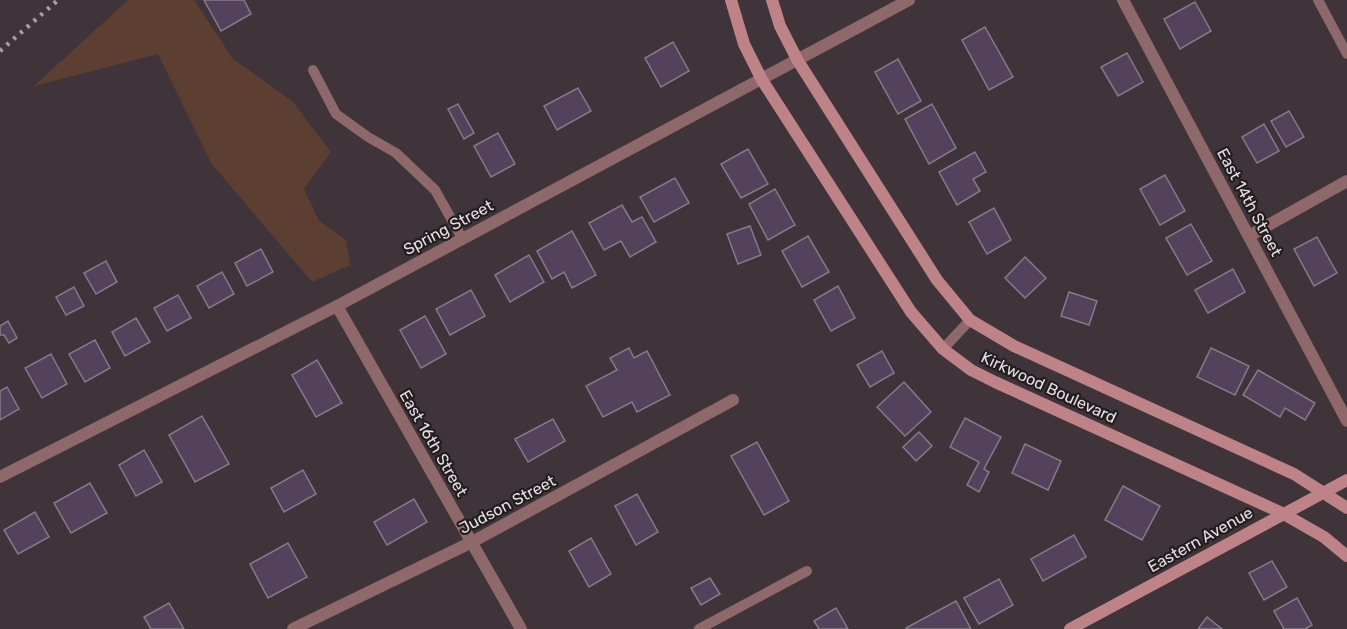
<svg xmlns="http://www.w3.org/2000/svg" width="1347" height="629" font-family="Rubik,sans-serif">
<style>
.green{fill:#5d3f31}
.building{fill:#54425c;stroke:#837c86;stroke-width:1.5}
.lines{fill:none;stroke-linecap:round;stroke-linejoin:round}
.lane{stroke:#8f686a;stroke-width:10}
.street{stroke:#8f686a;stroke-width:12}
.secondary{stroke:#be8386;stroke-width:12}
.rail{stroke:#a89fa3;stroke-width:4.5;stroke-dasharray:3 6;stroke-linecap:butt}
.labels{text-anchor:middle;stroke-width:4.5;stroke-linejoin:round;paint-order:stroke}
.street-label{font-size:16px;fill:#e6dfe2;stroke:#221e20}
</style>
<rect width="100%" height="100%" fill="#3f343a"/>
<!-- green -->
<path class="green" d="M 128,0 L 194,0 L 233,59 L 292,101 L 331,152 L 304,189 L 319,221 L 346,240 L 350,265 L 312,282 L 211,163 L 158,54 L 34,86 Z"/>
<!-- building -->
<g class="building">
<path d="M 204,0 L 244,0 L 251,14 L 221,31 Z"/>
<path d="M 1195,2 L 1211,31 L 1180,49 L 1164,19 Z"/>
<path d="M 985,27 L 1013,77 L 989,90 L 962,40 Z"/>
<path d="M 673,42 L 689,71 L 661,87 L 645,58 Z"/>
<path d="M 1127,53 L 1143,82 L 1118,96 L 1101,67 Z"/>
<path d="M 898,59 L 921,101 L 898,114 L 875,72 Z"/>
<path d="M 578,88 L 591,111 L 557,130 L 544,106 Z"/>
<path d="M 458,104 L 474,133 L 464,139 L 448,109 Z"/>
<path d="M 932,104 L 956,148 L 929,164 L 905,119 Z"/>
<path d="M 1289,111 L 1304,137 L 1286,147 L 1271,121 Z"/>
<path d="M 1264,124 L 1279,151 L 1257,163 L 1242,137 Z"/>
<path d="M 498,133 L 515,164 L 491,177 L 474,146 Z"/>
<path d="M 748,149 L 768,184 L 741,198 L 721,164 Z"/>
<path d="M 975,152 L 986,172 L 973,179 L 980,191 L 957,205 L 939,172 Z"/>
<path d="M 1165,175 L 1185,211 L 1160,225 L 1140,189 Z"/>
<path d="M 675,178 L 689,203 L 654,222 L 640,197 Z"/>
<path d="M 775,189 L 795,225 L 768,240 L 749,204 Z"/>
<path d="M 622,205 L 632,222 L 642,217 L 656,242 L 630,257 L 621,241 L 604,250 L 589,223 Z"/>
<path d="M 994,208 L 1011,240 L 987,254 L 969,222 Z"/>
<path d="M 1191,224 L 1212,261 L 1187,275 L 1166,238 Z"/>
<path d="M 750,226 L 761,255 L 738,264 L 727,234 Z"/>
<path d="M 572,231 L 596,275 L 572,288 L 564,272 L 552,279 L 537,251 Z"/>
<path d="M 808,236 L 829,272 L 802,287 L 782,251 Z"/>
<path d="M 1317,237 L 1337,273 L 1314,286 L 1294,249 Z"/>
<path d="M 261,249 L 273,272 L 247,286 L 235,263 Z"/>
<path d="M 529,255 L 544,282 L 510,302 L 495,275 Z"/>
<path d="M 1025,257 L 1046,278 L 1025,298 L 1005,278 Z"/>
<path d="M 106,261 L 117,282 L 96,294 L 84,273 Z"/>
<path d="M 1233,269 L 1245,292 L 1208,313 L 1195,290 Z"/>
<path d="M 222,272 L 234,294 L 209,308 L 197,286 Z"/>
<path d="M 838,286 L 855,318 L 831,331 L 814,300 Z"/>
<path d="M 74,287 L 84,306 L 66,315 L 56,297 Z"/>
<path d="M 471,290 L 485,316 L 450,335 L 436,309 Z"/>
<path d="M 1069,292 L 1097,301 L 1089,325 L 1061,316 Z"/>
<path d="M 178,295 L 191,318 L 167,331 L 154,308 Z"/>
<path d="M 425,316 L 446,354 L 421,368 L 400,330 Z"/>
<path d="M 136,318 L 150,342 L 125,356 L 112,332 Z"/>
<path d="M 8,321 L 17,338 L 9,343 L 4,335 L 0,335 L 0,326 Z"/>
<path d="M 95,340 L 110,368 L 85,382 L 69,354 Z"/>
<path d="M 629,348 L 634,358 L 647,351 L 670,395 L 637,412 L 632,402 L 603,417 L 586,386 L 617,370 L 610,358 Z"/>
<path d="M 1211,348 L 1249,366 L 1235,395 L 1197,377 Z"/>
<path d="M 882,351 L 894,373 L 870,387 L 857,365 Z"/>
<path d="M 51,354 L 67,384 L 42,398 L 25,368 Z"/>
<path d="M 317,360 L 342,403 L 316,417 L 292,375 Z"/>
<path d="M 1258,370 L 1315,403 L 1305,420 L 1285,408 L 1280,417 L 1243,395 Z"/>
<path d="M 904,382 L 931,412 L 905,436 L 877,407 Z"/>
<path d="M 7,387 L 19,409 L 0,420 L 0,391 Z"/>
<path d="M 202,416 L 229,464 L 195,482 L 169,435 Z"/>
<path d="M 965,418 L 1001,437 L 984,469 L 989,472 L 979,492 L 967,485 L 979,462 L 950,447 Z"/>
<path d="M 553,419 L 565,441 L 528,462 L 515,439 Z"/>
<path d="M 919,432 L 932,446 L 916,461 L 903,447 Z"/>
<path d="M 757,442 L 789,501 L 764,515 L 731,456 Z"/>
<path d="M 1025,444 L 1061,461 L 1048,490 L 1012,473 Z"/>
<path d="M 144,450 L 162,482 L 136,496 L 119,465 Z"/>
<path d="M 303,470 L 316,494 L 284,512 L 271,488 Z"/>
<path d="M 90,483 L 107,513 L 71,533 L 54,503 Z"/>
<path d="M 1123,486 L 1160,506 L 1142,540 L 1105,520 Z"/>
<path d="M 637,494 L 658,532 L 636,545 L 615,506 Z"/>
<path d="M 414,499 L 427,522 L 387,545 L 374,522 Z"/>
<path d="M 35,512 L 49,537 L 18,554 L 4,530 Z"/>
<path d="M 1074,535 L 1086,557 L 1043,581 L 1031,559 Z"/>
<path d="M 591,538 L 611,574 L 589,587 L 569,551 Z"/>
<path d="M 288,543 L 307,577 L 268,598 L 250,564 Z"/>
<path d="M 1272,561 L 1287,587 L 1264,600 L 1249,573 Z"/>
<path d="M 710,578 L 720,594 L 701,605 L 691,588 Z"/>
<path d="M 999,579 L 1013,605 L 979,624 L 964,598 Z"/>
<path d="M 1297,598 L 1312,625 L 1305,629 L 1284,629 L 1274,611 Z"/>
<path d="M 956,601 L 971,629 L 906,629 L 906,628 Z"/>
<path d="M 169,603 L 184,629 L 151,629 L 144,617 Z"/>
<path d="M 836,608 L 848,629 L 819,629 L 814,621 Z"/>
<path d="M 1207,617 L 1222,629 L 1198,629 Z"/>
</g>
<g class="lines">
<!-- lane -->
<g class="lane">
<path d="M 1318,0 L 1347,54"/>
<path d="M 313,70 L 336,114 L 368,137 L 396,153 L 435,190 L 462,238"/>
<path d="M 943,349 L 970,320"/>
<path d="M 699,629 L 807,571"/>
</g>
<!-- street -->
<g class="street">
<path d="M 1123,0 L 1347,421"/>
<path d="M 1249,236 L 1347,181"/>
<path d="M 337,306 L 521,629"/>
<path d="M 0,477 L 337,306 L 909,0"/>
<path d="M 293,629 L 472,542 L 733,400"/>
</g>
<!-- secondary -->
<g class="secondary">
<path d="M 731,0 L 744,44 L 762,80 L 911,312 L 943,349 L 971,370 L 995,382 L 1282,513 L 1324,537 L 1347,556"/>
<path d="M 772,0 L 780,26 L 798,61 L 937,280 L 970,320 L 1014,346 L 1294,474 L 1347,508"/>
<path d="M 1070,629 L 1347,480"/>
</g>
<!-- rail -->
<path class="rail" d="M 0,51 L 58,0"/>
</g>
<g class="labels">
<!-- street labels -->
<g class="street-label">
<text transform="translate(1250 202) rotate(62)" y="6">East 14th Street</text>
<text transform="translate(448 227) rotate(-28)" y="6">Spring Street</text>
<text transform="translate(1049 387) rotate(25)" y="6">Kirkwood Boulevard</text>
<text transform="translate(434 443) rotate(60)" y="6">East 16th Street</text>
<text transform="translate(507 504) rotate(-28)" y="6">Judson Street</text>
<text transform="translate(1200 539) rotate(-29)" y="6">Eastern Avenue</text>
</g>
</g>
</svg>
